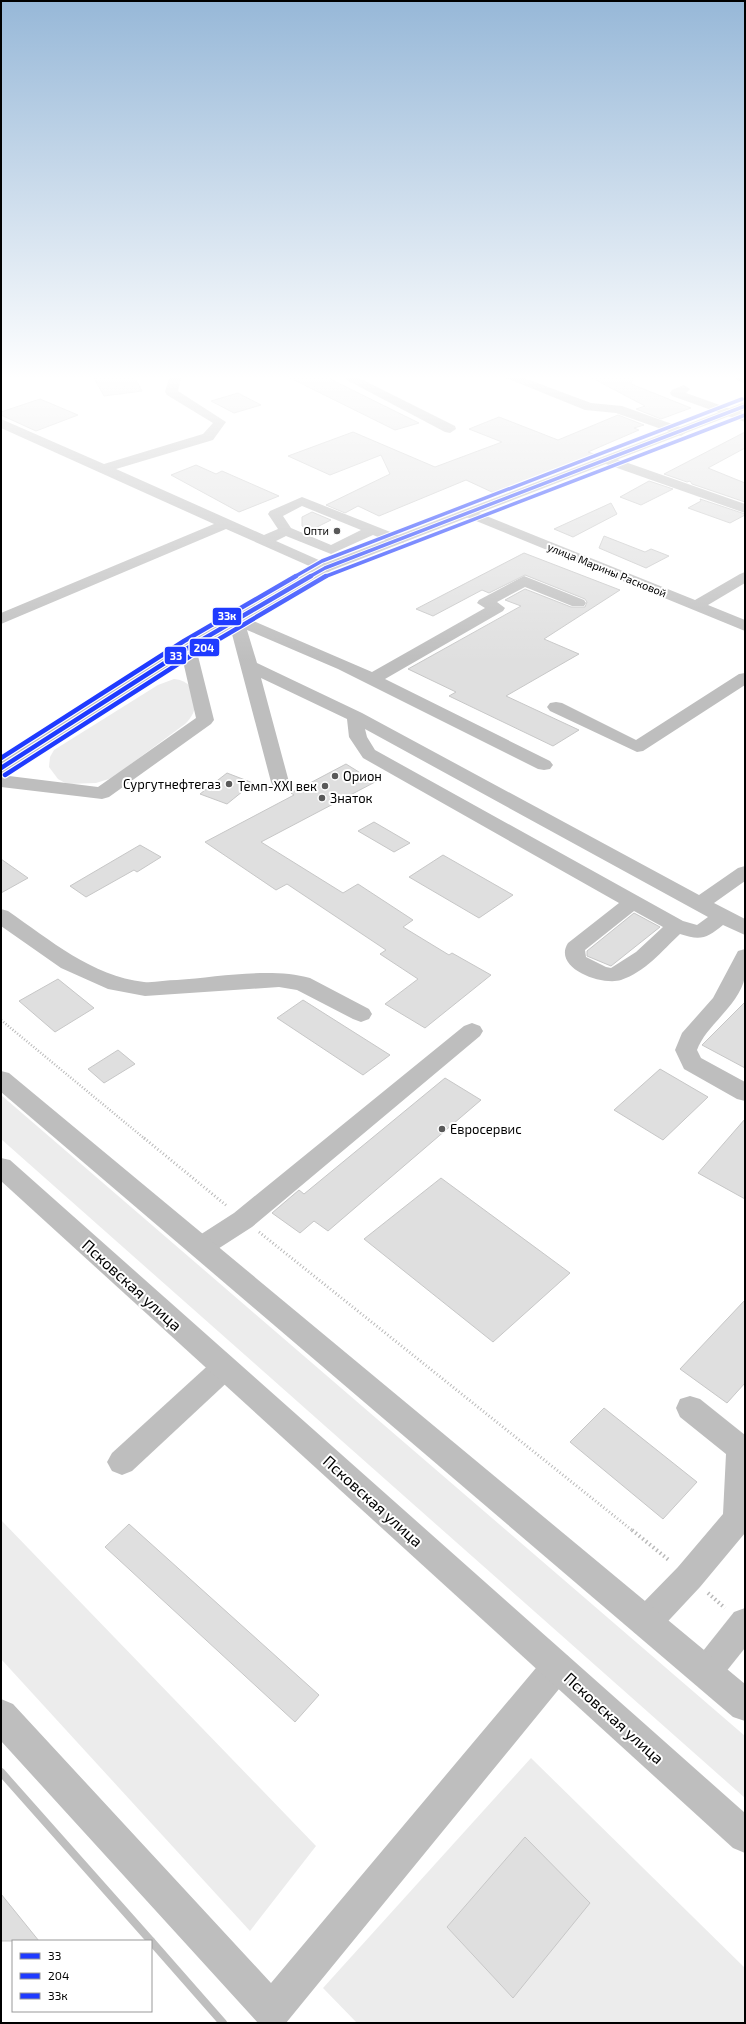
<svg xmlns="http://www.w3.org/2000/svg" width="746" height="2024" font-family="'Exo 2',sans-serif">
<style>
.green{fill:#ececec}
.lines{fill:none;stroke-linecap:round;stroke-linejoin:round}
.stream{stroke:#bfbfbf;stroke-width:8}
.building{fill:#dfdfdf;stroke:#c7c7c7}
.path-far2{stroke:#b9b9b9;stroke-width:2.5;stroke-dasharray:1 2;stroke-linecap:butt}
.path-far1{stroke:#b9b9b9;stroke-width:3;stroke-dasharray:1 2.5;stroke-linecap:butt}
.path{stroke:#b9b9b9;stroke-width:4;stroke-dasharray:1.5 3;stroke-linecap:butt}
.minor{fill:#bebebe;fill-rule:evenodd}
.major{fill:#bebebe;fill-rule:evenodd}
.bus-1-far1-casing{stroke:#fff;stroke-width:5.5}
.bus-1-casing{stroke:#fff;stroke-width:7}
.bus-2-far1-casing{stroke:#fff;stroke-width:5.5}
.bus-2-casing{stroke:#fff;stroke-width:7}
.bus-3-far1-casing{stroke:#fff;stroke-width:5.5}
.bus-3-casing{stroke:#fff;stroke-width:7}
.bus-1-far1{stroke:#1f3bff;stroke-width:3.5}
.bus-1{stroke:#1f3bff;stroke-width:4.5}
.bus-2-far1{stroke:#1f3bff;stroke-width:3.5}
.bus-2{stroke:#1f3bff;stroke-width:4.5}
.bus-3-far1{stroke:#1f3bff;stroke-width:3.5}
.bus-3{stroke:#1f3bff;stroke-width:4.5}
.poi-dot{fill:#595959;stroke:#fff;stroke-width:1.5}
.labels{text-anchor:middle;stroke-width:4;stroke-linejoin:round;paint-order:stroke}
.far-poi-label{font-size:11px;fill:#000;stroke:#fff;text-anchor:end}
.far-street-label{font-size:11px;fill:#000;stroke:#fff}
.poi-label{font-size:13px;fill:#000;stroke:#fff;text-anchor:start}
.near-street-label{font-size:16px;fill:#000;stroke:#fff}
.line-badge{stroke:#fff;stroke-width:1.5}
.badge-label{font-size:11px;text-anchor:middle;font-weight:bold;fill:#fff}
</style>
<rect width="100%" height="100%" fill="#fff"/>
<!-- green -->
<g class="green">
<path d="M 174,679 C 199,681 202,709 185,724 L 112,778 L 96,783 L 67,784 L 58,779 L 49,767 L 50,757 L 54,750 L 158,685 Z"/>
<path d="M 1,1095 L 745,1736 L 745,1798 L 1,1139 Z"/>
<path d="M 1,1520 L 316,1846 L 250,1931 L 1,1659 Z"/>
<path d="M 531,1758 L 745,1968 L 745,2023 L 357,2023 L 323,1988 Z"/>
</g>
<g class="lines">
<!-- stream -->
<g class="stream">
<path d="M 1,1772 L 151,1941"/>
<path d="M 151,1941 L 223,2023"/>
</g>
</g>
<!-- building -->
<g class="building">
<path d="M 94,378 L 135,378 L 142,391 L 104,396 Z"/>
<path d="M 290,378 L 328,378 L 419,423 L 395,430 Z"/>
<path d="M 592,378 L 633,378 L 631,384 L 691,408 L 661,419 L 636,409 L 645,406 Z"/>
<path d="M 238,393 L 261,405 L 234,413 L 211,401 Z"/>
<path d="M 40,399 L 78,415 L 36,431 L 1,415 L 1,412 Z"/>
<path d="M 618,415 L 644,425 L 634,428 L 639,430 L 588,452 L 599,456 L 512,489 L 509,487 L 494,493 L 466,480 L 379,516 L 358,506 L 345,513 L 326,505 L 390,474 L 381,455 L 330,475 L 288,456 L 353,432 L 435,467 L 502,442 L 469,429 L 499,417 L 558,440 Z"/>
<path d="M 745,432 L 745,448 L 708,468 L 745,483 L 745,502 L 692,484 L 690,481 L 687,482 L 664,474 Z"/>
<path d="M 196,465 L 216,474 L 222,471 L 279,496 L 239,512 L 171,475 Z"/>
<path d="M 649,481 L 673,489 L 641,505 L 620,497 Z"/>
<path d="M 700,499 L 745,514 L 745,515 L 730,523 L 688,508 L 701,501 Z"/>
<path d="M 611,503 L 617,514 L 573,537 L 554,529 Z"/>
<path d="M 312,512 L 331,520 L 311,530 L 302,526 L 302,517 Z"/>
<path d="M 604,536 L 645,552 L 651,549 L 669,556 L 646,568 L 599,548 Z"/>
<path d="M 524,553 L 620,590 L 544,639 L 579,654 L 506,696 L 579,730 L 553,746 L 449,696 L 456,692 L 408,669 L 521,606 L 505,600 L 525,589 L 571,607 L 585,607 L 587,602 L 585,599 L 525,575 L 489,593 L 482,590 L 433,616 L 416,609 Z"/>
<path d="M 346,764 L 375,782 L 261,842 L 343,893 L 358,884 L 413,920 L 403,927 L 449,955 L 452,953 L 491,975 L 425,1028 L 385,1004 L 418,979 L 380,954 L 386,950 L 287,884 L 276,890 L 205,842 L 294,795 L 291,793 Z"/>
<path d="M 227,773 L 253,783 L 227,804 L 200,794 Z"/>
<path d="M 374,822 L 410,843 L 394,852 L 358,831 Z"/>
<path d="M 140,845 L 161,857 L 137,872 L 134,870 L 86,897 L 70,886 Z"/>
<path d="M 443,855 L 513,895 L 479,918 L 409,877 Z"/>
<path d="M 1,859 L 28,878 L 1,893 Z"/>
<path d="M 634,913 L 660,927 L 611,966 L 587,956 L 587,951 Z"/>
<path d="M 58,979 L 94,1008 L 55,1032 L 19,1001 Z"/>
<path d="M 303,1000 L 390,1055 L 363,1075 L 277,1018 Z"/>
<path d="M 745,1002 L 745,1068 L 702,1045 Z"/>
<path d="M 118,1050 L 135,1064 L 104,1083 L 88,1069 Z"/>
<path d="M 660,1069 L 708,1097 L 663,1140 L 614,1110 Z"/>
<path d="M 445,1078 L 481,1100 L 328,1231 L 314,1221 L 300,1233 L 272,1213 L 299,1190 L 304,1194 Z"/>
<path d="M 745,1119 L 745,1199 L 698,1173 Z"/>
<path d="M 441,1178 L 570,1273 L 493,1342 L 364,1239 Z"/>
<path d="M 745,1300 L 745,1383 L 727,1403 L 680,1369 Z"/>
<path d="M 604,1408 L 697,1482 L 663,1519 L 570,1442 Z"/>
<path d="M 129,1524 L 319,1695 L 295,1722 L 105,1547 Z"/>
<path d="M 525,1837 L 590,1903 L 513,1998 L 447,1927 Z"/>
<path d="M 1,1894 L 39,1941 L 1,1941 Z"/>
</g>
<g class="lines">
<!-- path-far2 -->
<path class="path-far2" d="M 1,1020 L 145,1139"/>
<!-- path-far1 -->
<g class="path-far1">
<path d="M 144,1138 L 227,1206"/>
<path d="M 259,1232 L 633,1531"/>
</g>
<!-- path -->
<g class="path">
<path d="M 632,1530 L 670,1561"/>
<path d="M 708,1593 L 725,1608"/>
</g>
<!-- minor -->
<g class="minor">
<path d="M 169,378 L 181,378 L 178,391 L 226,422 L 213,440 L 116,469 L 264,535 L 278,529 L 268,514 L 270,511 L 302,497 L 403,537 L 405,540 L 403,543 L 393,543 L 373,535 L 331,554 L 286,536 L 276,541 L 330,565 L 333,568 L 330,571 L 325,573 L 226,529 L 1,624 L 1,613 L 214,524 L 1,428 L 1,419 L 104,464 L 203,434 L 213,423 L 167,395 L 165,392 ZM 302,506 L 361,530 L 331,545 L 291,528 L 283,516 Z"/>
<path d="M 343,378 L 359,378 L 455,426 L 456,429 L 450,433 L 445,432 Z"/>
<path d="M 506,378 L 524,378 L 591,403 L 622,406 L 686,429 L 687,432 L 681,436 L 616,413 L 585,410 Z"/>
<path d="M 733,378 L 745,378 L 745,384 Z"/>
<path d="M 684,385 L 690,389 L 686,393 L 745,414 L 745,422 L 672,396 L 670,393 L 672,390 Z"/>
<path d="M 608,456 L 745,504 L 745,513 L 603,463 L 601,460 L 603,457 Z"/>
<path d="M 469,509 L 695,600 L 740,574 L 745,572 L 745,583 L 708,605 L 745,620 L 745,631 L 464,516 L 462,513 L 464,510 Z"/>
<path d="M 524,576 L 584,600 L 586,603 L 584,606 L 572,606 L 525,587 L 497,602 L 505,608 L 503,611 L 385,679 L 550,761 L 553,765 L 550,769 L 544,770 L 538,769 L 338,669 L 247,630 L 257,663 L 362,713 L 699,895 L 738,868 L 745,866 L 745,881 L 714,903 L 745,919 L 745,935 L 723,925 C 707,938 701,941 680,934 C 662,951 645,972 621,980 C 602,986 552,968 568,943 L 619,903 L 363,758 L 349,737 L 347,719 L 261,678 L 289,782 L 287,786 L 280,788 L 273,786 L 271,782 L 228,619 L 230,616 L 242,616 L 372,672 L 485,608 L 477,603 L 479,600 ZM 365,729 L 708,917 L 697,925 L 683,921 L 375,750 L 367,737 ZM 634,911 L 663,927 L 636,952 L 611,968 L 606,967 L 586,957 L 585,950 Z"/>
<path d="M 188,643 L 194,645 L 196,648 L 214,720 L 211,724 L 109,797 L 102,799 L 1,787 L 1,775 L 98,787 L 196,718 L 180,648 L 182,645 Z"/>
<path d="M 745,673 L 745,685 L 643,751 L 637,752 L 550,711 L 547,707 L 550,703 L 556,702 L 562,703 L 636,740 L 739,674 Z"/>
<path d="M 1,909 L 8,911 C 50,940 92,976 144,982 C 154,983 166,980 177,980 C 217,977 271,967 310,978 L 369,1009 L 372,1014 L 369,1019 L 361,1022 L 353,1019 L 297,990 L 279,987 L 145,996 L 108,989 L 61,968 L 1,926 Z"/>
<path d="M 745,949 C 745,958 746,969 745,977 C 739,1006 706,1025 697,1050 L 701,1058 L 745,1082 L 745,1101 L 737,1099 L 684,1069 L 675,1050 L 682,1033 L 713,998 L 738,951 Z"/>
<path d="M 472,1023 L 480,1026 L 483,1031 L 480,1036 L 252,1227 L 210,1254 L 201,1257 L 192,1254 L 188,1247 L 192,1240 L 234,1213 L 464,1026 Z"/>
<path d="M 224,1356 L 234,1360 L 238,1368 L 234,1376 L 132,1471 L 122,1475 L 112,1471 L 107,1462 L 112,1453 L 214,1360 Z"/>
<path d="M 690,1396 L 700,1399 L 745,1435 L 745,1533 L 700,1587 L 657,1633 L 646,1637 L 635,1633 L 630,1622 L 635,1611 L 678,1567 L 723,1514 L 726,1454 L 680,1417 L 676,1408 L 680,1399 Z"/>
<path d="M 745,1608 L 745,1648 L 717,1683 L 706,1688 L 695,1683 L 690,1672 L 695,1661 L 734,1612 Z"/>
<path d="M 557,1651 L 568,1656 L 573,1667 L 568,1678 L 286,2023 L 258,2023 L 1,1741 L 1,1699 L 13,1704 L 271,1983 L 546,1656 Z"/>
</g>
<!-- major -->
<g class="major">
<path d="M 745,402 L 745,410 L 330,571 L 194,651 L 7,772 L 1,773 L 1,760 L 182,645 L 320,565 Z"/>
<path d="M 1,1071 L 9,1073 L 745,1684 L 745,1721 L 733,1717 L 1,1092 Z"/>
<path d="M 1,1158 L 10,1160 L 745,1813 L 745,1853 L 733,1848 L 1,1181 Z"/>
</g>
<defs>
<path id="bus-1-far1" d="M 309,577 L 325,568 L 745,406"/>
<path id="bus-1" d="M 1,768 L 188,648 L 311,576"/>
<path id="bus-2-far1" d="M 324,577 L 745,415"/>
<path id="bus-2" d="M 5,775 L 192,655 L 326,576"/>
<path id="bus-3-far1" d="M 294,577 L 322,561 L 742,399"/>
<path id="bus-3" d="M 1,758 L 184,641 L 296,576"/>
</defs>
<!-- bus-1-far1 casing -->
<use href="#bus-1-far1" class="bus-1-far1-casing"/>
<!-- bus-1 casing -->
<use href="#bus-1" class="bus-1-casing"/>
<!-- bus-2-far1 casing -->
<use href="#bus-2-far1" class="bus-2-far1-casing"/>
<!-- bus-2 casing -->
<use href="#bus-2" class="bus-2-casing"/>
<!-- bus-3-far1 casing -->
<use href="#bus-3-far1" class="bus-3-far1-casing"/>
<!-- bus-3 casing -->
<use href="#bus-3" class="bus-3-casing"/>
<!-- bus-1-far1 -->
<use href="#bus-1-far1" class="bus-1-far1"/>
<!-- bus-1 -->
<use href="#bus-1" class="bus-1"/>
<!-- bus-2-far1 -->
<use href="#bus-2-far1" class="bus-2-far1"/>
<!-- bus-2 -->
<use href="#bus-2" class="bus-2"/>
<!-- bus-3-far1 -->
<use href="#bus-3-far1" class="bus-3-far1"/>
<!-- bus-3 -->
<use href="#bus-3" class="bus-3"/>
</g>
<!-- sky -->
<linearGradient id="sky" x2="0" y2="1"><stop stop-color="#97b8d8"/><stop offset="0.57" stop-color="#fff"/><stop offset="1" stop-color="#fff" stop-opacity="0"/></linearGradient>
<rect width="746" height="662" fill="url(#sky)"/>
<!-- markers -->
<g class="poi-dot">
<circle cx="337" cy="531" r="4"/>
<circle cx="335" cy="776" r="4"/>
<circle cx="229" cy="784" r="4"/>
<circle cx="325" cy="786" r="4"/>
<circle cx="322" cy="798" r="4"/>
<circle cx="442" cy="1129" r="4"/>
</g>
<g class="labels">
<!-- far-poi labels -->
<g class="far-poi-label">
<text x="329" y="535">Опти</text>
</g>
<!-- far-street labels -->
<g class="far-street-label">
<text transform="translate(607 570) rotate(22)" y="4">улица Марины Расковой</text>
</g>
<!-- poi labels -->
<g class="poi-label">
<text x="343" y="781">Орион</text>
<text x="221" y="789" text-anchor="end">Сургутнефтегаз</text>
<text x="317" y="791" text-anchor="end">Темп-XXI век</text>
<text x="330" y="803">Знаток</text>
<text x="450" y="1134">Евросервис</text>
</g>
<!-- near-street labels -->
<g class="near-street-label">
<text transform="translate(132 1285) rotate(42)" y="6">Псковская улица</text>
<text transform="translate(373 1501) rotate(42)" y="6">Псковская улица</text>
<text transform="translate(614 1718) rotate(42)" y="6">Псковская улица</text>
</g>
</g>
<g class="line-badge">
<rect x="212" y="607" width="30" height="19" rx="4" fill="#1f3bff"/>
<rect x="189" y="638" width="31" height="19" rx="4" fill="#1f3bff"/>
<rect x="164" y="646" width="23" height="19" rx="4" fill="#1f3bff"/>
</g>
<g class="badge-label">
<text x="227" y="620">33к</text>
<text x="204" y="652">204</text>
<text x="176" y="660">33</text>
</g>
<!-- border -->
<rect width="746" height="2024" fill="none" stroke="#000000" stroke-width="4"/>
<!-- legend -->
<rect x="12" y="1940" width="140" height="72" fill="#ffffff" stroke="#999999"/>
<rect x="20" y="1953" width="20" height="6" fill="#1f3bff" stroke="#999999"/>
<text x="48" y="1960" font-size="12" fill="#000000">33</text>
<rect x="20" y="1973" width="20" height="6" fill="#1f3bff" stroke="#999999"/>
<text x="48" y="1980" font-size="12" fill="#000000">204</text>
<rect x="20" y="1993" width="20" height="6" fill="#1f3bff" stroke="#999999"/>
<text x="48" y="2000" font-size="12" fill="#000000">33к</text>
</svg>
